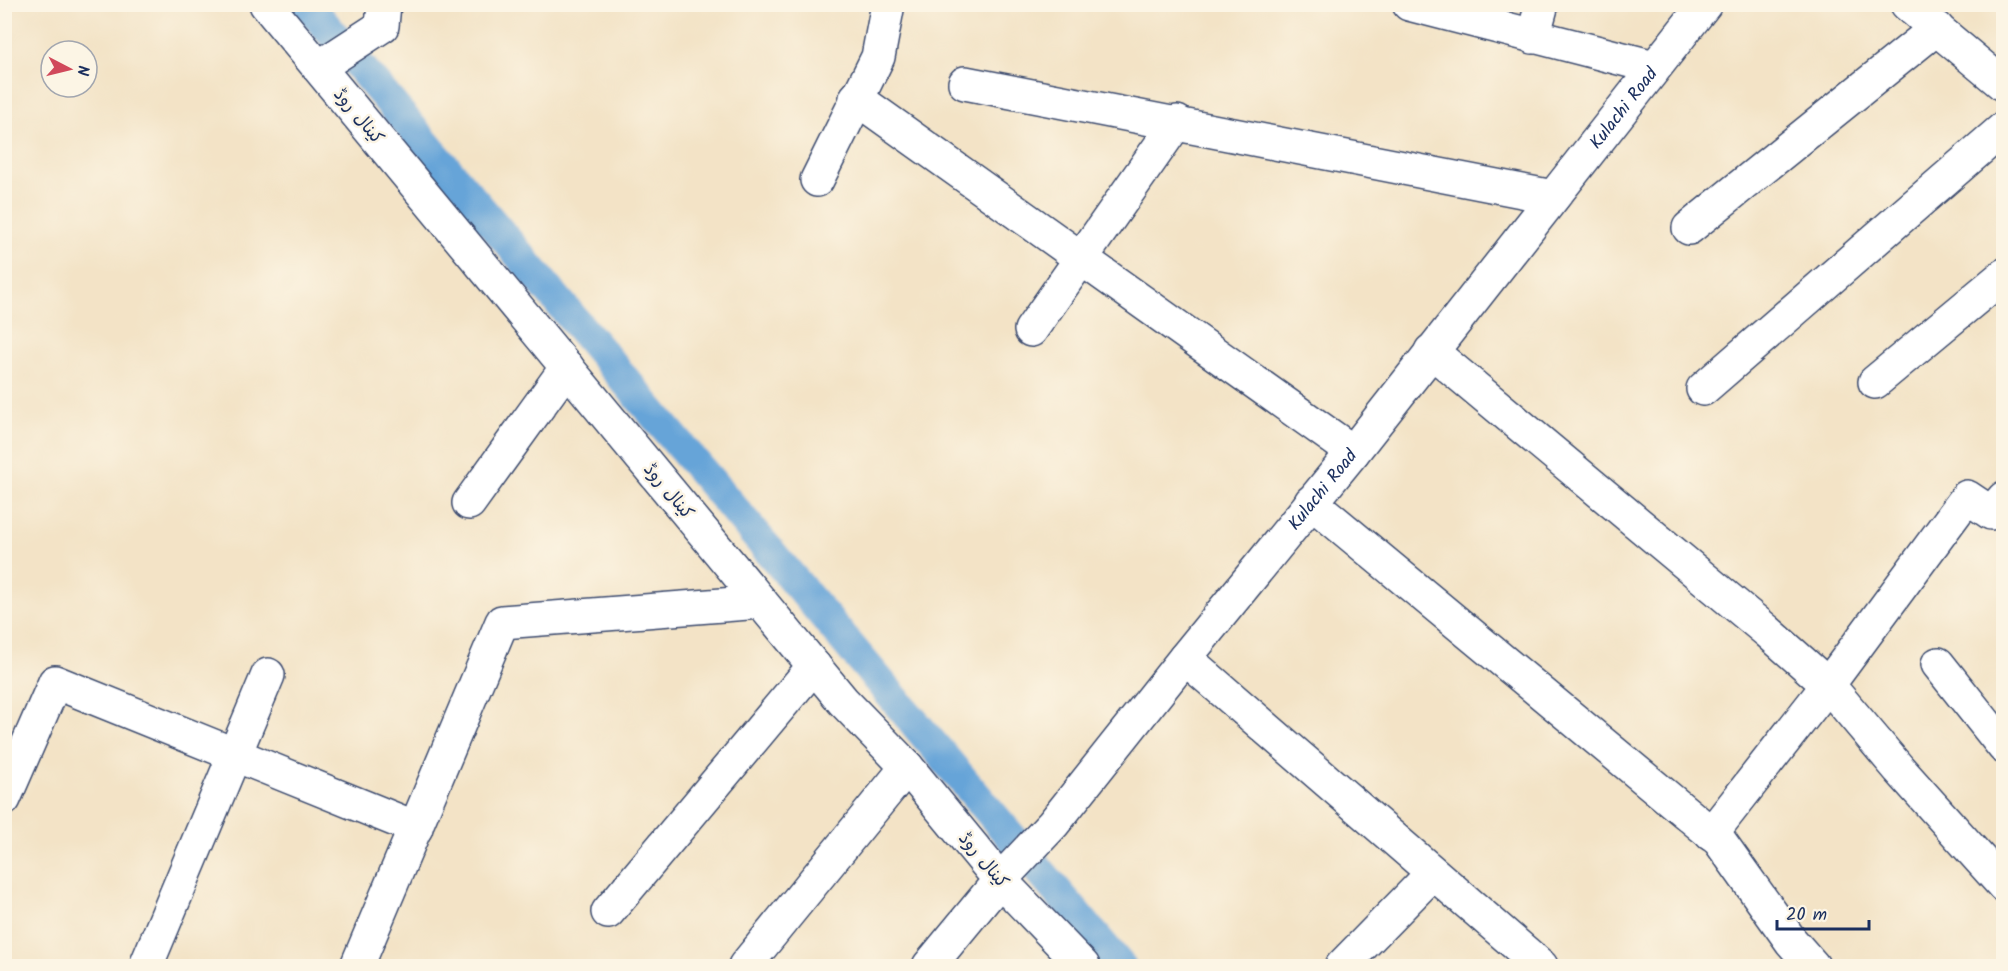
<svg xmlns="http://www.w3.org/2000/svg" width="2008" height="971" font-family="Kalam,'Playpen Sans Arabic',sans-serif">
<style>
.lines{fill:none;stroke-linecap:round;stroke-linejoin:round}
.canal{stroke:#66a4d8;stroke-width:32}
.minor-casing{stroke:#3b4a6e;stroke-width:36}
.minor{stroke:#fff;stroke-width:33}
.labels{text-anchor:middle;stroke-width:5;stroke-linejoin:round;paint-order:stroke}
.street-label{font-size:18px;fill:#1b2f5e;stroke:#fcf5e5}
</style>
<rect width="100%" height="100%" fill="#fcf5e5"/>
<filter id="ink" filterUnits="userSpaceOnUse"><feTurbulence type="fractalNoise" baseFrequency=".0167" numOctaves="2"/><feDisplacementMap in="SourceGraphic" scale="12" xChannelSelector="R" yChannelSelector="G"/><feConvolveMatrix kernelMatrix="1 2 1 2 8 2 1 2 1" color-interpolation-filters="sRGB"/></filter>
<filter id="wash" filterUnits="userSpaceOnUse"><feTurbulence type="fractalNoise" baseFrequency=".008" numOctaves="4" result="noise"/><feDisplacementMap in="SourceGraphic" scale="24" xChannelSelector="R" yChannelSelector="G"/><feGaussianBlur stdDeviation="1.35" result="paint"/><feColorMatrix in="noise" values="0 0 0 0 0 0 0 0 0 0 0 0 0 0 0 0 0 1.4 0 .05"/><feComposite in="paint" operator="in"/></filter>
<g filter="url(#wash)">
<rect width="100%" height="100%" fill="#f3e3c6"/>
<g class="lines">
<!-- canal -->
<path class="canal" d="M 307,4 L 1120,966"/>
</g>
</g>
<g filter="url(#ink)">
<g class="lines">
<defs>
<g id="minor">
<path d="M 266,4 L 843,701 L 907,767 L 1000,880 L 1083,966"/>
<path d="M 1409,4 L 1654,67"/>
<path d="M 1907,4 L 2004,85"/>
<path d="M 1533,37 L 1542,4"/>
<path d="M 319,67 L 382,26 L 384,4"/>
<path d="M 965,83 L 1553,197"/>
<path d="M 856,98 L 1353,452"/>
<path d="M 817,180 L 878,57 L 888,4"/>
<path d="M 1689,228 L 1937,28"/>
<path d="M 1031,330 L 1177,122"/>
<path d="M 1431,351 L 1767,631 L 1828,685 L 1899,769 L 2004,886"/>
<path d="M 1875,382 L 2004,275"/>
<path d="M 1703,389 L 2004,128"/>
<path d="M 1311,502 L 1719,840 L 1791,941 L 1813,966"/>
<path d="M 469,503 L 567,367"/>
<path d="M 1185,658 L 1541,966"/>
<path d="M 1938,664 L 2004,747"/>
<path d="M 4,799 L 55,682 L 416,828"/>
<path d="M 1711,834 L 1828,685 L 1967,497 L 1991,513 L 2004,498"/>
<path d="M 608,912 L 814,666"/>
<path d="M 146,966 L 268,675"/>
<path d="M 357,966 L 502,622 L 761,602"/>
<path d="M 745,966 L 907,767"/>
<path id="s1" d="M 929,966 L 1000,880 L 1053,824 L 1185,658 L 1353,452 L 1705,4"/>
<path d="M 1342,966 L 1433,873"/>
</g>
</defs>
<!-- minor casing -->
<use href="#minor" class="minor-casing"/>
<!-- minor -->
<use href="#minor" class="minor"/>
</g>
</g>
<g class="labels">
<!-- street labels -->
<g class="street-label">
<text dy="6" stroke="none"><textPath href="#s1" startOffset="1104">Kulachi Road</textPath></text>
<text transform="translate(359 116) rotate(50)" y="6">کینال روڈ</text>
<text dy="6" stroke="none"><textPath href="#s1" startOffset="618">Kulachi Road</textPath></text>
<text transform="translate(669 491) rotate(50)" y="6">کینال روڈ</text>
<text transform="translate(984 860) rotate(50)" y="6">کینال روڈ</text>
</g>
</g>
<!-- margin -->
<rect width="2008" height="971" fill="none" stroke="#fcf5e5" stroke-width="24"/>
<!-- north arrow -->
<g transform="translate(69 69) rotate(97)"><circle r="28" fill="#fcf5e5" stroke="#a2a6af" stroke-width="1.5"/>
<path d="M0-4.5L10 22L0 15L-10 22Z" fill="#d1495b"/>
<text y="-9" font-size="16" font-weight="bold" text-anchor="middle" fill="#1b2f5e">N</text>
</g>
<!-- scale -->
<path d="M1777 920v9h92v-9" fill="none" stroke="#1b2f5e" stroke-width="3"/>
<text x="1786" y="920" font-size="18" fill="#1b2f5e" stroke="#fcf5e5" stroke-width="4.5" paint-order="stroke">20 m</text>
</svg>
